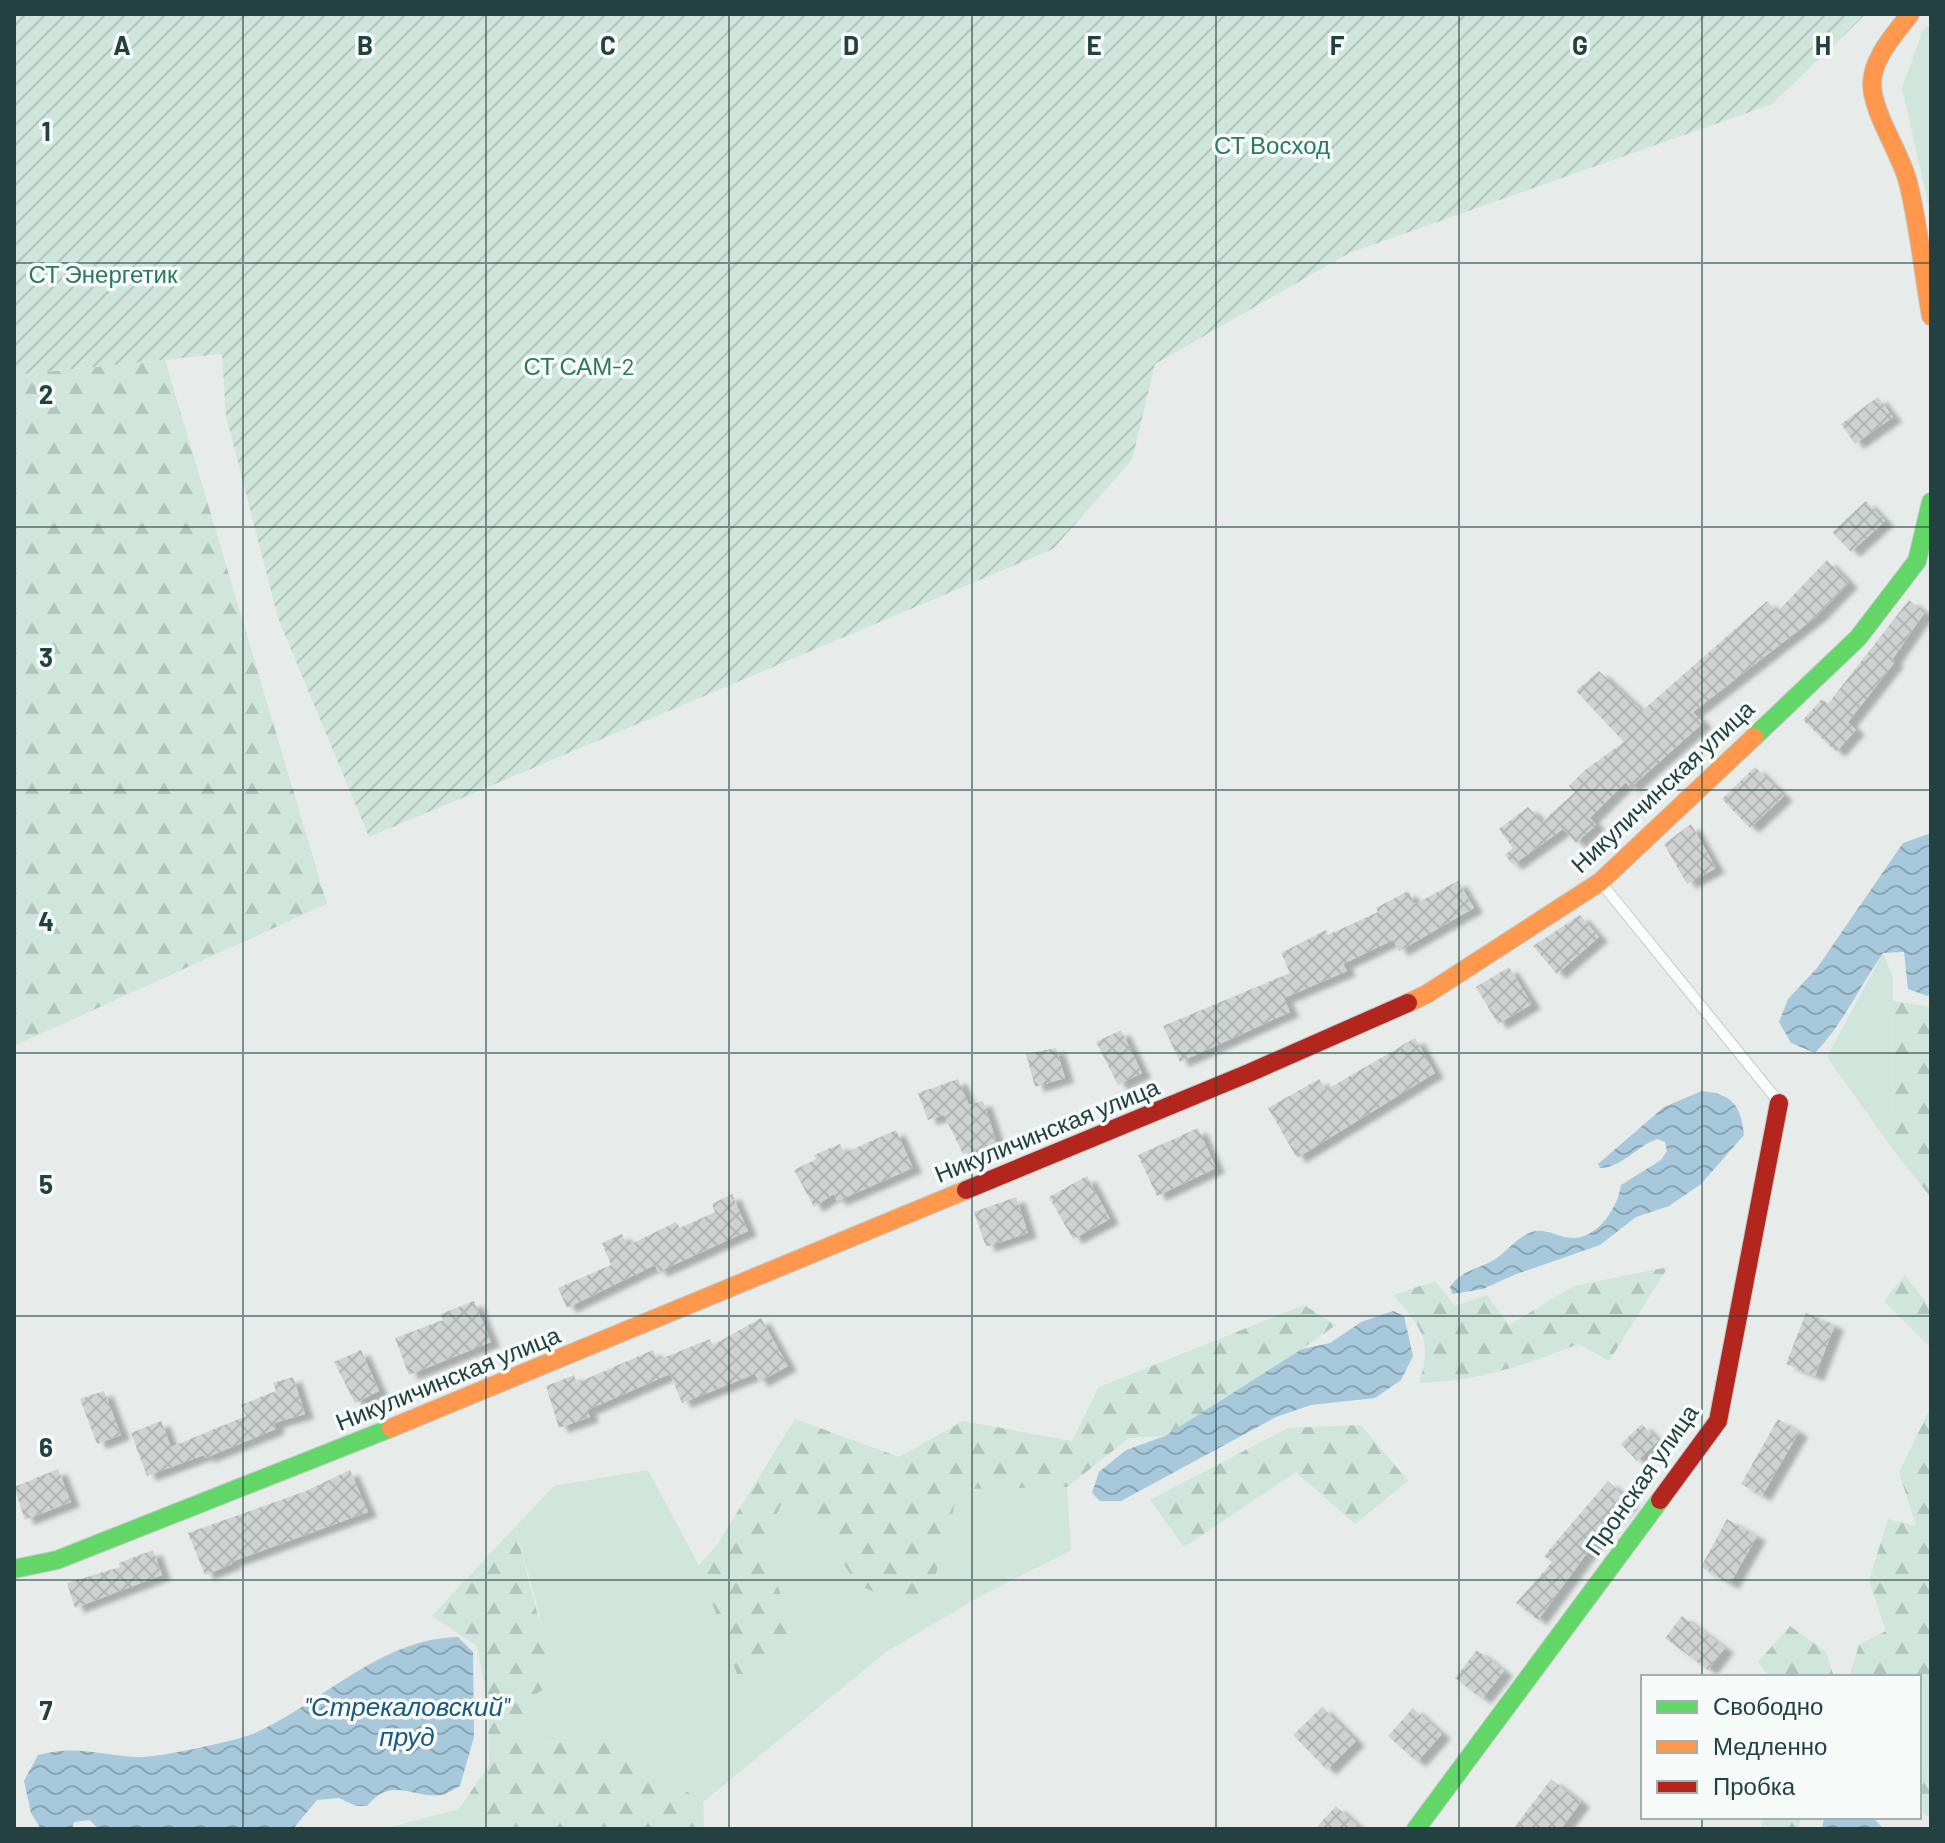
<svg xmlns="http://www.w3.org/2000/svg" width="1945" height="1843" font-family="Barlow,sans-serif">
<style>
.green{fill:#d0e5dc}
.forest{fill:url(#forest-firs)}
.garden{fill:url(#garden-furrows)}
.water{fill:url(#water-waves)}
.building{fill:url(#building-cross-hatch);filter:url(#shadow)}
.lines{fill:none;stroke-linecap:round;stroke-linejoin:round}
.lane-casing{stroke:#c4c9c8;stroke-width:12}
.fast-casing{stroke:#c2cac9;stroke-width:20}
.slow-casing{stroke:#c2cac9;stroke-width:20}
.jam-casing{stroke:#c2cac9;stroke-width:20}
.lane{stroke:#fbfcfc;stroke-width:10}
.fast{stroke:#63d668;stroke-width:18}
.slow{stroke:#ff974d;stroke-width:18}
.jam{stroke:#b3261e;stroke-width:18}
.grid{fill:none;stroke:#234140;stroke-width:2;stroke-opacity:0.55}
.labels{text-anchor:middle;stroke-width:7;stroke-linejoin:round;paint-order:stroke}
.park-label{font-size:24px;fill:#2c795c;stroke:#f6faf9}
.street-label{font-size:24px;fill:#234140;stroke:#f6faf9}
.water-label{font-size:26px;font-style:italic;fill:#1b577f;stroke:#f6faf9}
.grid-label{font-size:26px;text-anchor:middle;font-weight:bold;fill:#234140;stroke:#f6faf9;stroke-width:7;stroke-linejoin:round;paint-order:stroke}
</style>
<defs>
<pattern id="forest-firs" width="22" height="20" patternUnits="userSpaceOnUse" patternTransform="scale(2)"><rect width="22" height="20" fill="#d0e5dc"/><path d="M5 1l3.5 6h-7zM16 11l3.5 6h-7z" fill="#b2c6be"/></pattern>
<pattern id="garden-furrows" width="10" height="10" patternUnits="userSpaceOnUse" patternTransform="scale(2)"><rect width="10" height="10" fill="#d0e5dc"/><path d="M-1 1l2-2M0 10L10 0M9 11l2-2" fill="none" stroke="#b2c6be"/></pattern>
<pattern id="water-waves" width="16" height="10" patternUnits="userSpaceOnUse" patternTransform="scale(2)"><rect width="16" height="10" fill="#a8c8db"/><path d="M0 5q4-4 8 0t8 0" fill="none" stroke="#88a4b3"/></pattern>
<pattern id="building-cross-hatch" width="8" height="8" patternUnits="userSpaceOnUse" patternTransform="scale(2)"><rect width="8" height="8" fill="#ced3d2"/><path d="M0 0l8 8M0 8l8-8" fill="none" stroke="#b1b6b5"/></pattern>
<filter id="shadow"><feDropShadow dx="9" dy="5" stdDeviation="2" flood-color="#0004"/></filter>
</defs>
<rect width="100%" height="100%" fill="#e7eceb"/>
<!-- green -->
<g class="green">
<path d="M 1931,24 L 1931,216 L 1902,88 L 1923,30 Z"/>
<path d="M 1883,953 L 1893,977 L 1892,1148 L 1827,1057 Z"/>
<path d="M 648,1470 L 704,1575 L 797,1642 L 761,1543 L 790,1486 L 858,1585 L 935,1578 L 959,1488 L 1067,1487 L 1071,1550 L 972,1601 L 886,1652 L 703,1802 L 600,1735 L 580,1741 L 530,1745 L 523,1702 L 540,1615 L 515,1527 L 554,1486 Z"/>
<path d="M 1919,1687 L 1931,1688 L 1931,1771 L 1919,1764 Z"/>
<path d="M 459,1809 L 485,1829 L 383,1829 Z"/>
</g>
<!-- forest -->
<g class="forest">
<path d="M 165,360 L 327,904 L 14,1046 L 14,375 Z"/>
<path d="M 1893,1001 L 1931,1007 L 1931,1198 L 1892,1148 Z"/>
<path d="M 1668,1267 L 1609,1361 L 1579,1344 C 1521,1366 1482,1381 1419,1383 C 1433,1339 1422,1328 1393,1295 L 1435,1281 L 1455,1306 L 1487,1295 L 1509,1325 L 1574,1286 Z"/>
<path d="M 1905,1275 L 1931,1309 L 1931,1348 L 1884,1301 Z"/>
<path d="M 1304,1305 L 1336,1325 L 1243,1390 L 1165,1436 L 1129,1438 L 1067,1487 L 959,1489 L 935,1578 L 906,1605 L 858,1585 L 790,1487 L 762,1543 L 798,1642 L 744,1694 L 699,1565 L 717,1545 L 795,1419 L 899,1457 L 963,1421 L 1072,1441 L 1099,1387 Z"/>
<path d="M 1931,1407 L 1931,1688 L 1919,1687 L 1919,1677 L 1849,1677 L 1859,1645 L 1886,1631 L 1869,1581 L 1888,1519 L 1916,1526 L 1899,1472 Z"/>
<path d="M 1361,1425 L 1408,1481 L 1355,1524 L 1296,1472 L 1184,1547 L 1150,1500 L 1288,1428 Z"/>
<path d="M 515,1527 L 555,1682 L 523,1702 L 530,1745 L 580,1741 L 600,1735 L 703,1802 L 704,1829 L 485,1829 L 459,1809 L 489,1765 L 488,1703 L 477,1646 L 432,1616 Z"/>
<path d="M 1790,1626 L 1826,1652 L 1834,1677 L 1770,1677 L 1758,1662 Z"/>
<path d="M 1919,1764 L 1931,1771 L 1931,1818 L 1919,1810 Z"/>
<path d="M 1763,1817 L 1801,1817 L 1798,1829 L 1761,1829 Z"/>
</g>
<!-- garden -->
<path class="garden" d="M 14,14 L 1866,14 L 1772,104 L 1349,253 L 1155,364 L 1132,460 L 1053,549 L 369,837 L 278,618 L 226,416 L 222,354 L 14,375 Z"/>
<!-- water -->
<g class="water">
<path d="M 1931,833 L 1931,994 L 1927,996 L 1908,989 L 1904,952 L 1883,953 C 1860,986 1843,1024 1815,1053 L 1791,1043 L 1779,1022 L 1788,999 L 1817,968 L 1903,843 Z"/>
<path d="M 1702,1091 C 1732,1094 1741,1105 1744,1135 L 1701,1184 L 1669,1206 L 1636,1217 L 1600,1245 L 1514,1275 L 1483,1289 L 1452,1294 L 1450,1287 C 1461,1270 1480,1269 1497,1258 C 1508,1250 1519,1236 1532,1232 C 1546,1227 1560,1239 1575,1238 C 1600,1236 1618,1206 1621,1185 L 1661,1160 L 1667,1151 L 1665,1142 L 1657,1139 C 1637,1146 1621,1168 1600,1168 L 1598,1164 L 1664,1107 Z"/>
<path d="M 1393,1311 L 1404,1316 L 1413,1356 L 1401,1380 L 1375,1398 L 1311,1405 L 1276,1417 L 1121,1501 L 1100,1501 L 1092,1493 L 1099,1472 L 1126,1450 L 1165,1436 L 1302,1349 L 1330,1343 L 1361,1322 Z"/>
<path d="M 458,1637 L 473,1652 L 474,1737 L 460,1786 C 455,1788 447,1794 442,1795 C 413,1799 392,1775 367,1806 L 356,1806 L 339,1798 L 317,1800 L 293,1829 L 98,1829 L 90,1820 L 74,1822 L 72,1829 L 41,1829 L 31,1813 L 24,1781 L 38,1755 C 79,1744 101,1756 141,1757 C 160,1757 237,1741 255,1733 C 322,1703 381,1638 458,1637 Z"/>
<path d="M 1824,1817 L 1872,1817 L 1884,1829 L 1822,1829 Z"/>
</g>
<!-- building -->
<g class="building">
<path d="M 1878,397 L 1893,417 L 1855,444 L 1841,424 Z"/>
<path d="M 1866,501 L 1885,521 L 1851,552 L 1832,532 Z"/>
<path d="M 1827,560 L 1849,583 L 1817,616 L 1693,712 L 1703,723 L 1630,788 L 1626,782 L 1590,818 L 1596,825 L 1576,843 L 1563,829 L 1513,865 L 1505,855 L 1513,848 L 1499,829 L 1528,807 L 1542,822 L 1575,792 L 1569,786 L 1585,770 L 1624,742 L 1576,691 L 1599,671 L 1642,711 L 1767,601 L 1777,612 Z"/>
<path d="M 1909,600 L 1925,612 L 1892,660 L 1895,662 L 1848,722 L 1856,730 L 1836,752 L 1803,720 L 1822,699 L 1828,704 Z"/>
<path d="M 1755,767 L 1784,796 L 1750,828 L 1722,799 Z"/>
<path d="M 1691,824 L 1716,868 L 1687,884 L 1664,844 Z"/>
<path d="M 1458,881 L 1474,908 L 1399,951 L 1393,940 L 1343,964 L 1347,971 L 1284,998 L 1290,1012 L 1180,1062 L 1163,1026 L 1290,973 L 1281,953 L 1326,930 L 1328,935 L 1378,912 L 1376,908 L 1408,891 L 1415,904 Z"/>
<path d="M 1580,915 L 1599,937 L 1557,974 L 1533,946 Z"/>
<path d="M 1509,967 L 1532,1004 L 1498,1024 L 1476,987 Z"/>
<path d="M 1121,1030 L 1142,1073 L 1118,1085 L 1096,1042 Z"/>
<path d="M 1415,1038 L 1435,1073 L 1297,1158 L 1268,1108 L 1319,1079 L 1326,1090 Z"/>
<path d="M 1056,1048 L 1065,1078 L 1035,1087 L 1026,1054 Z"/>
<path d="M 958,1079 L 969,1105 L 983,1101 L 997,1143 L 963,1154 L 944,1115 L 928,1120 L 918,1093 Z"/>
<path d="M 1198,1128 L 1216,1168 L 1157,1196 L 1138,1155 Z"/>
<path d="M 896,1130 L 913,1168 L 837,1201 L 834,1194 L 814,1207 L 794,1170 L 816,1159 L 814,1155 L 840,1144 L 844,1153 Z"/>
<path d="M 1087,1176 L 1110,1219 L 1073,1239 L 1049,1197 Z"/>
<path d="M 732,1194 L 748,1231 L 658,1272 L 655,1265 L 567,1308 L 558,1288 L 611,1265 L 602,1243 L 622,1234 L 627,1246 L 676,1222 L 680,1228 L 715,1212 L 712,1204 Z"/>
<path d="M 1016,1197 L 1028,1233 L 986,1247 L 974,1212 Z"/>
<path d="M 474,1301 L 491,1342 L 409,1375 L 395,1338 L 443,1320 L 441,1314 Z"/>
<path d="M 1806,1313 L 1835,1325 L 1815,1376 L 1786,1364 Z"/>
<path d="M 761,1318 L 788,1366 L 759,1382 L 755,1374 L 682,1403 L 670,1374 L 587,1410 L 590,1417 L 559,1428 L 546,1386 L 574,1375 L 577,1383 L 653,1350 L 658,1360 L 710,1339 L 713,1345 Z"/>
<path d="M 361,1350 L 379,1391 L 355,1403 L 334,1362 Z"/>
<path d="M 293,1377 L 305,1414 L 274,1423 L 276,1429 L 205,1458 L 204,1455 L 147,1476 L 131,1433 L 161,1421 L 171,1447 L 246,1416 L 241,1405 L 276,1391 L 273,1383 Z"/>
<path d="M 104,1391 L 121,1435 L 97,1444 L 80,1399 Z"/>
<path d="M 1778,1419 L 1799,1432 L 1762,1496 L 1741,1484 Z"/>
<path d="M 1642,1424 L 1658,1441 L 1637,1461 L 1621,1444 Z"/>
<path d="M 58,1469 L 71,1502 L 25,1520 L 14,1487 Z"/>
<path d="M 350,1470 L 368,1512 L 231,1562 L 232,1564 L 205,1575 L 188,1533 L 306,1491 Z"/>
<path d="M 1608,1481 L 1630,1502 L 1606,1527 L 1538,1620 L 1516,1603 L 1552,1562 L 1544,1556 Z"/>
<path d="M 1727,1519 L 1757,1536 L 1730,1584 L 1701,1567 Z"/>
<path d="M 153,1550 L 162,1575 L 75,1608 L 67,1583 L 120,1567 L 119,1563 Z"/>
<path d="M 1682,1616 L 1725,1648 L 1708,1670 L 1665,1638 Z"/>
<path d="M 1477,1650 L 1504,1671 L 1482,1699 L 1455,1678 Z"/>
<path d="M 1322,1707 L 1356,1741 L 1327,1770 L 1293,1735 Z"/>
<path d="M 1413,1708 L 1442,1734 L 1417,1762 L 1388,1736 Z"/>
<path d="M 1551,1779 L 1581,1802 L 1561,1829 L 1513,1829 Z"/>
<path d="M 1336,1806 L 1361,1829 L 1315,1829 Z"/>
</g>
<g class="lines">
<defs>
<path id="lane" d="M 1602,884 L 1778,1101"/>
<g id="fast">
<path d="M 1754,737 L 1858,638 L 1917,561 L 1931,502"/>
<path d="M 14,1569 L 57,1560 L 391,1428"/>
<path d="M 1416,1829 L 1660,1500"/>
</g>
<g id="slow">
<path d="M 1910,14 C 1895,34 1873,57 1872,83 C 1872,113 1900,151 1908,182 C 1919,226 1923,271 1931,316"/>
<path d="M 1408,1003 L 1427,994 L 1600,882 L 1754,737"/>
<path d="M 391,1428 L 966,1190"/>
</g>
<g id="jam">
<path d="M 966,1190 L 1249,1073 L 1408,1003"/>
<path d="M 1660,1500 L 1718,1421 L 1779,1103"/>
</g>
</defs>
<!-- lane casing -->
<use href="#lane" class="lane-casing"/>
<!-- fast casing -->
<use href="#fast" class="fast-casing"/>
<!-- slow casing -->
<use href="#slow" class="slow-casing"/>
<!-- jam casing -->
<use href="#jam" class="jam-casing"/>
<!-- lane -->
<use href="#lane" class="lane"/>
<!-- fast -->
<use href="#fast" class="fast"/>
<!-- slow -->
<use href="#slow" class="slow"/>
<!-- jam -->
<use href="#jam" class="jam"/>
</g>
<!-- grid -->
<path class="grid" d="M 243,14 L 243,1829M 486,14 L 486,1829M 729,14 L 729,1829M 972,14 L 972,1829M 1216,14 L 1216,1829M 1459,14 L 1459,1829M 1702,14 L 1702,1677M 14,263 L 1931,263M 14,527 L 1931,527M 14,790 L 1931,790M 14,1053 L 1931,1053M 14,1316 L 1931,1316M 14,1580 L 1931,1580M 1702,1817 L 1702,1829"/>
<g class="labels">
<!-- park labels -->
<g class="park-label">
<text x="1272" y="154">СТ Восход</text>
<text x="103" y="283">СТ Энергетик</text>
<text x="579" y="375">СТ САМ-2</text>
</g>
<!-- street labels -->
<g class="street-label">
<text transform="translate(1663 787) rotate(-43)" y="8">Никуличинская улица</text>
<text transform="translate(1047 1131) rotate(-22)" y="8">Никуличинская улица</text>
<text transform="translate(448 1379) rotate(-22)" y="8">Никуличинская улица</text>
<text transform="translate(1642 1480) rotate(-55)" y="8">Пронская улица</text>
</g>
<!-- water labels -->
<g class="water-label">
<text x="407" y="1716">"Стрекаловский"<tspan x="407" dy="30">пруд</tspan></text>
</g>
</g>
<g class="grid-label">
<text x="122" y="55">A</text>
<text x="365" y="55">B</text>
<text x="608" y="55">C</text>
<text x="851" y="55">D</text>
<text x="1094" y="55">E</text>
<text x="1337" y="55">F</text>
<text x="1580" y="55">G</text>
<text x="1823" y="55">H</text>
<text x="46" y="141">1</text>
<text x="46" y="404">2</text>
<text x="46" y="667">3</text>
<text x="46" y="931">4</text>
<text x="46" y="1194">5</text>
<text x="46" y="1457">6</text>
<text x="46" y="1720">7</text>
</g>
<!-- border -->
<rect width="1945" height="1843" fill="none" stroke="#234140" stroke-width="32"/>
<!-- legend -->
<rect x="1641" y="1675" width="280" height="144" fill="#f6faf9" stroke="#a2b0af" stroke-width="2"/>
<rect x="1657" y="1701" width="40" height="12" fill="#63d668" stroke="#a2b0af" stroke-width="2"/>
<text x="1713" y="1715" font-size="24" fill="#234140">Свободно</text>
<rect x="1657" y="1741" width="40" height="12" fill="#ff974d" stroke="#a2b0af" stroke-width="2"/>
<text x="1713" y="1755" font-size="24" fill="#234140">Медленно</text>
<rect x="1657" y="1781" width="40" height="12" fill="#b3261e" stroke="#a2b0af" stroke-width="2"/>
<text x="1713" y="1795" font-size="24" fill="#234140">Пробка</text>
</svg>
